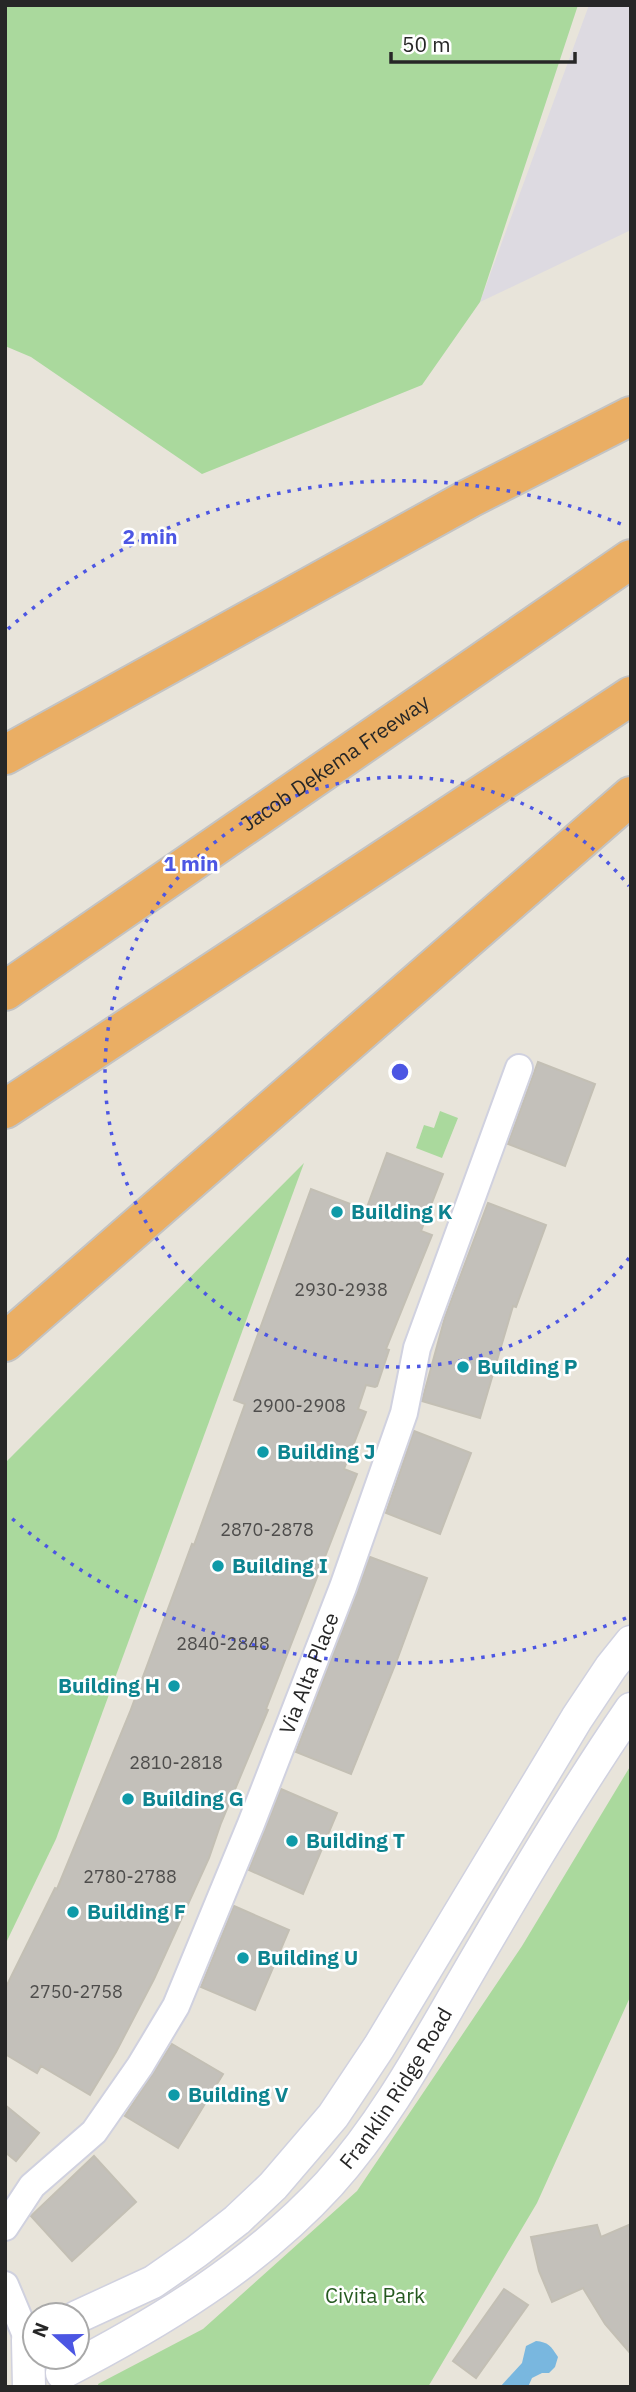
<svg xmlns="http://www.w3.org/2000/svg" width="636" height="2392" font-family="'IBM Plex Sans',sans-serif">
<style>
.industrial{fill:#dddae1}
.green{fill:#aad99d}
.water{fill:#79b7df}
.building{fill:#c3c0ba;stroke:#c3bfb4;stroke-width:2}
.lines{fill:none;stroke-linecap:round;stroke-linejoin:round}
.minor-casing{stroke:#d0d1df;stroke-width:30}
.tertiary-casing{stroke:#d0d1df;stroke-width:35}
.motorway-casing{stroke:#c3c3c3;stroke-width:42}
.minor{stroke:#fff;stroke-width:26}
.tertiary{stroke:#fff;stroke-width:32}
.motorway{stroke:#eaae64;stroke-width:38}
.ring{fill:none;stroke:#4c56e3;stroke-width:3.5;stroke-dasharray:3.5 7}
.culture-dot{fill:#0f9aa8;stroke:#fff;stroke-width:2.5}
.labels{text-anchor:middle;stroke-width:5;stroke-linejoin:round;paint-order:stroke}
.number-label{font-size:18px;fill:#4e4d4c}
.street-label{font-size:21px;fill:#272727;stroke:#fff}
.culture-label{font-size:21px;font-weight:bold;fill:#0d838f;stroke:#fff;text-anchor:start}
.park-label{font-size:21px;fill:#265a21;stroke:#fff}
.centre{fill:#4c56e3;stroke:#fff;stroke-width:3.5}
.ring-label{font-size:21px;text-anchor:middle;font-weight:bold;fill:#4c56e3;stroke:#fff;stroke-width:5;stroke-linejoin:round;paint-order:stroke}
</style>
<rect width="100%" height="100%" fill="#e8e4da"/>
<!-- industrial -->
<path class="industrial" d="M 589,5 L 631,5 L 631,230 L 480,302 Z"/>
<!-- green -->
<g class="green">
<path d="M 5,5 L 578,5 L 480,302 L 422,385 L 202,474 L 31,357 L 5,346 Z"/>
<path d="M 440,1111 L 458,1118 L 442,1158 L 416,1148 L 424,1125 L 434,1128 Z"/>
<path d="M 304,1163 L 56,1839 L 5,1945 L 5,1463 Z"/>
<path d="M 631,1765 L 631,1995 L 537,2203 L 428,2387 L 99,2387 L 98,2384 L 203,2329 L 357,2191 L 522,1946 Z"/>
</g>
<!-- water -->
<path class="water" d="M 536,2341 C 548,2342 551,2346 558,2357 L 555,2367 L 549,2373 L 542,2373 L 532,2378 L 528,2387 L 500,2387 L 522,2363 L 526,2346 Z"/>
<!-- building -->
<g class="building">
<path d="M 538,1062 L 595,1084 L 565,1166 L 508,1144 Z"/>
<path d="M 387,1153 L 443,1174 L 421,1231 L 432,1235 L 386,1349 L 389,1350 L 377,1386 L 375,1387 L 366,1385 L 358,1409 L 366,1412 L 344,1469 L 357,1474 L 266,1709 L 268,1710 L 221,1823 L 209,1858 L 154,1979 L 116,2052 L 90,2095 L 41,2066 L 37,2073 L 5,2054 L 5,1989 L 55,1888 L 57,1889 L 130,1712 L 192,1544 L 194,1545 L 245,1404 L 234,1400 L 311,1189 L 366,1210 Z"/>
<path d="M 488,1203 L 546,1225 L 516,1307 L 513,1306 L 480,1418 L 422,1401 L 445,1317 Z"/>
<path d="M 414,1431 L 471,1453 L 440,1534 L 386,1513 Z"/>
<path d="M 370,1557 L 427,1578 L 397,1660 L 351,1774 L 296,1752 Z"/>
<path d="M 281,1789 L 337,1813 L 303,1894 L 249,1870 Z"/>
<path d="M 234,1906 L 289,1930 L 255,2010 L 201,1987 Z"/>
<path d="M 172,2044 L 223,2074 L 178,2148 L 125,2116 Z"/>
<path d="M 5,2105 L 39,2133 L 16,2161 L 5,2152 Z"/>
<path d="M 94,2156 L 136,2202 L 72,2261 L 31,2216 Z"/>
<path d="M 631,2224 L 631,2354 L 605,2324 L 583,2288 L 552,2302 L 539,2271 L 531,2237 L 597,2225 L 601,2237 Z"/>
<path d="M 504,2289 L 528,2305 L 476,2378 L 453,2361 Z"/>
</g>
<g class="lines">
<defs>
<g id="minor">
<path id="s1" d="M 5,2227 L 32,2186 L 94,2132 L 140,2066 L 176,2006 L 251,1824 L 343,1587 L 404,1413 L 417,1348 L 519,1068"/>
<path d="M 5,2285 L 28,2340"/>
</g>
<g id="tertiary">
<path d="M 77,2317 L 153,2282 L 196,2252 L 237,2220 L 273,2186 L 333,2116 L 379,2047 L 577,1718 L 611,1667 L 631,1642"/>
<path d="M 28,2340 L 29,2387"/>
<path id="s2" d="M 62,2373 C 159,2323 255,2265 329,2184 C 383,2124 421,2054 461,1985 C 515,1892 570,1798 631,1709"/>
</g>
<g id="motorway">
<path d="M 5,755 L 470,498 L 631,416"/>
<path id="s3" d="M 5,991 L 631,559"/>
<path d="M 5,1109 L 631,696"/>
<path d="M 5,1342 L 631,796"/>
</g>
</defs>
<!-- minor casing -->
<use href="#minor" class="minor-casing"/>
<!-- tertiary casing -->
<use href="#tertiary" class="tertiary-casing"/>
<!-- motorway casing -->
<use href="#motorway" class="motorway-casing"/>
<!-- minor -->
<use href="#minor" class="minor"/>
<!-- tertiary -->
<use href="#tertiary" class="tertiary"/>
<!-- motorway -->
<use href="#motorway" class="motorway"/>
</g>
<!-- distance rings -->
<g class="ring">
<path d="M629 1258A295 295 0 1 1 629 886"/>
<path d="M626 1618A591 591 0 0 1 8 1515M8 629A591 591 0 0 1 626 526"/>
</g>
<!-- markers -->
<g class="culture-dot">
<circle cx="337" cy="1212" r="7"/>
<circle cx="463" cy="1367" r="7"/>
<circle cx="263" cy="1452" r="7"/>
<circle cx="218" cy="1566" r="7"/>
<circle cx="174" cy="1686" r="7"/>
<circle cx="128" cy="1799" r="7"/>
<circle cx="292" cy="1841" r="7"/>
<circle cx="73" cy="1912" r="7"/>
<circle cx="243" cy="1958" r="7"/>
<circle cx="174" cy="2095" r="7"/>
</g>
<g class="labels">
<!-- number labels -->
<g class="number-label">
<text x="341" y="1296">2930-2938</text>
<text x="299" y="1412">2900-2908</text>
<text x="267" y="1536">2870-2878</text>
<text x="223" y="1650">2840-2848</text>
<text x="176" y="1769">2810-2818</text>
<text x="130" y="1883">2780-2788</text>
<text x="76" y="1998">2750-2758</text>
</g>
<!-- street labels -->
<g class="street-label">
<text dy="7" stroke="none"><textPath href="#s3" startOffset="401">Jacob Dekema Freeway</textPath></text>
<text dy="7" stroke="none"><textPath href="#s1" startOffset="640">Via Alta Place</textPath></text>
<text dy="7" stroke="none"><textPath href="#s2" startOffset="446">Franklin Ridge Road</textPath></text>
</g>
<!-- culture labels -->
<g class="culture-label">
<text x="351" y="1219">Building K</text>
<text x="477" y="1374">Building P</text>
<text x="277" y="1459">Building J</text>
<text x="232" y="1573">Building I</text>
<text x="160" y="1693" text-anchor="end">Building H</text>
<text x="142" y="1806">Building G</text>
<text x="306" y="1848">Building T</text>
<text x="87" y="1919">Building F</text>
<text x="257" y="1965">Building U</text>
<text x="188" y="2102">Building V</text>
</g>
<!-- park labels -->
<g class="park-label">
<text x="375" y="2303">Civita Park</text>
</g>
</g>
<circle cx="400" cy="1072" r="10" class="centre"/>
<g class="ring-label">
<text x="150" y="544">2 min</text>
<text x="191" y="871">1 min</text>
</g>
<!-- border -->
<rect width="636" height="2392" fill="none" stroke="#272727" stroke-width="14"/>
<!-- north arrow -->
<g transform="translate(56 2336) rotate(291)"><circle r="33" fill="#ffffff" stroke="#a9a9a9" stroke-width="2"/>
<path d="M0-5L12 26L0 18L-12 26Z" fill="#4c56e3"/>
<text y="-10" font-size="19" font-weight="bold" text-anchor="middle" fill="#272727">N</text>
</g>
<!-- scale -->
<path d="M391 52v10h184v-10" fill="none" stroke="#272727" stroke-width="3.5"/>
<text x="402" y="52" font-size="21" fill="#272727" stroke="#ffffff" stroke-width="5" paint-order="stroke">50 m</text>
</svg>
